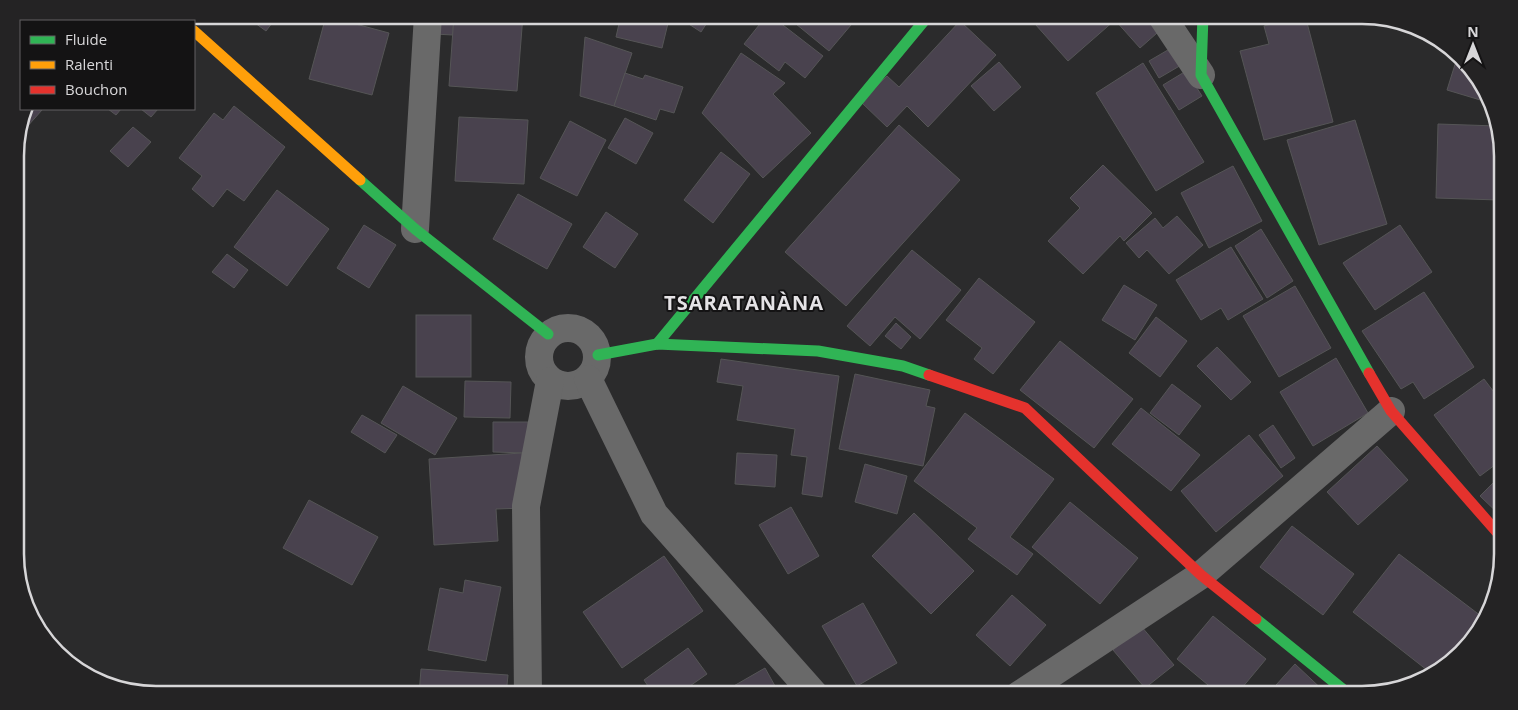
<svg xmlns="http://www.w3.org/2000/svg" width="1518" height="710" font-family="'Open Sans',sans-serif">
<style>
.building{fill:#49424e;stroke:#555556}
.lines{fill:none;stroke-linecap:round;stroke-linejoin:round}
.street{stroke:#696969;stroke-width:28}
.fast{stroke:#30b455;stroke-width:11}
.slow{stroke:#ff9f0a;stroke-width:11}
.jam{stroke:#e5322d;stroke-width:11}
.labels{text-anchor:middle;stroke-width:4;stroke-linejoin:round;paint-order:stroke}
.district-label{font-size:20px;font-weight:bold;letter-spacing:1px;fill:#e5e3e6;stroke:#141314}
.rim{fill:none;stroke:#d7d6d8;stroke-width:2.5}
</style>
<rect width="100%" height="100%" fill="#2b2b2c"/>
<!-- building -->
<g class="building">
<path d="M 244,15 L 278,15 L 266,31 Z"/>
<path d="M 367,15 L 384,15 L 383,19 Z"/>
<path d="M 435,15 L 454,15 L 453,35 L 434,34 Z"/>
<path d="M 454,15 L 523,15 L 517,91 L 449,86 Z"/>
<path d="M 621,15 L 670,15 L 662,48 L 616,37 Z"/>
<path d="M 675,15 L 712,15 L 701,32 Z"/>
<path d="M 767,15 L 770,15 L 823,56 L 805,78 L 785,62 L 779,71 L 744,44 Z"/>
<path d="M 785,15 L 840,15 L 851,25 L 829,51 Z"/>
<path d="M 852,15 L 864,15 L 859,21 Z"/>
<path d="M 1027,15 L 1155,15 L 1165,26 L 1140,48 L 1115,20 L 1068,61 Z"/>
<path d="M 1249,15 L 1285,15 L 1252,24 Z"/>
<path d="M 1305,15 L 1333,122 L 1264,140 L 1240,51 L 1269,44 L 1264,26 Z"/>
<path d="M 326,16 L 389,33 L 372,95 L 309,79 Z"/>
<path d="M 960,21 L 996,55 L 928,127 L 907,106 L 887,127 L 861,102 L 887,76 L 899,87 Z"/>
<path d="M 585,37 L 632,53 L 614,106 L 580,96 Z"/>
<path d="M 1173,47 L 1183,64 L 1159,78 L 1149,61 Z"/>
<path d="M 741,53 L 785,83 L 773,94 L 811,133 L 763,178 L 702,113 Z"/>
<path d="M 1457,58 L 1474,70 L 1487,102 L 1447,90 Z"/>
<path d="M 999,62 L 1021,87 L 994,111 L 971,86 Z"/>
<path d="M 1143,63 L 1204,162 L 1156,191 L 1096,93 Z"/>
<path d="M 1186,71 L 1202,96 L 1179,110 L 1163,85 Z"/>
<path d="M 625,73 L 643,79 L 645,75 L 683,87 L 674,113 L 660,109 L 656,120 L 614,106 Z"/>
<path d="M 234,106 L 285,147 L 244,201 L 227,189 L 213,207 L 192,189 L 202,176 L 179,158 L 214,113 L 223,120 Z"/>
<path d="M 26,109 L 42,110 L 18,137 Z"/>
<path d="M 108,109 L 121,109 L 116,115 Z"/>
<path d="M 141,109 L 158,109 L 151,117 Z"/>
<path d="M 459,117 L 528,120 L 524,184 L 455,181 Z"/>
<path d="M 625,118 L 653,133 L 636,164 L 608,148 Z"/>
<path d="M 1355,120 L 1387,224 L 1319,245 L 1287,140 Z"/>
<path d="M 570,121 L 606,140 L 577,196 L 540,178 Z"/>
<path d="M 1438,124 L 1497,126 L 1502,138 L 1502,165 L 1500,165 L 1499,200 L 1436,198 Z"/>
<path d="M 899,125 L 960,180 L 846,306 L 785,252 Z"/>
<path d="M 133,127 L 151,142 L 128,167 L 110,151 Z"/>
<path d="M 721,152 L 750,174 L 713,223 L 684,200 Z"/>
<path d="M 1103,165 L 1152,213 L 1124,241 L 1120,236 L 1083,274 L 1048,241 L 1080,208 L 1070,198 Z"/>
<path d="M 1233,166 L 1262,221 L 1209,248 L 1181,193 Z"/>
<path d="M 277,190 L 329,229 L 287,286 L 234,247 Z"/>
<path d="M 518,194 L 572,224 L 547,269 L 493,239 Z"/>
<path d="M 606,212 L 638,234 L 615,268 L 583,247 Z"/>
<path d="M 1177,216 L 1203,245 L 1169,274 L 1147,250 L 1139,258 L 1126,243 L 1155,218 L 1163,228 Z"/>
<path d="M 364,225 L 396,245 L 369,288 L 337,268 Z"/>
<path d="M 1400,225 L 1432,272 L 1375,310 L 1343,263 Z"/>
<path d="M 1261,229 L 1293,281 L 1267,298 L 1235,246 Z"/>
<path d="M 1231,247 L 1263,299 L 1228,320 L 1221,308 L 1201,320 L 1176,280 Z"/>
<path d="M 912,250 L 961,290 L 920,339 L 895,317 L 870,346 L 847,326 Z"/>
<path d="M 227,254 L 248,270 L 234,288 L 212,272 Z"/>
<path d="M 979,278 L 1035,322 L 993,374 L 974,359 L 982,348 L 946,320 Z"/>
<path d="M 1124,285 L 1157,305 L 1135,340 L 1102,320 Z"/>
<path d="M 1295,286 L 1331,348 L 1279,377 L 1243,316 Z"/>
<path d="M 1424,292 L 1474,367 L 1424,399 L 1413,382 L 1401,389 L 1362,331 Z"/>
<rect x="416" y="315" width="55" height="62"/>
<path d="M 1156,317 L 1187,341 L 1160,377 L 1129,353 Z"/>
<path d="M 896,323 L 911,337 L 901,349 L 885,336 Z"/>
<path d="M 1060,341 L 1133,399 L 1094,448 L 1020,390 Z"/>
<path d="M 1217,347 L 1251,382 L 1231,400 L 1197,366 Z"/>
<path d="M 1336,358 L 1368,413 L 1313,446 L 1280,392 Z"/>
<path d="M 721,359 L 839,376 L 822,497 L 802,494 L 807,457 L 791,455 L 795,429 L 737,420 L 743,386 L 717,382 Z"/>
<path d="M 855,374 L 930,390 L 926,406 L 935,408 L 923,466 L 839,449 Z"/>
<path d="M 1484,379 L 1503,404 L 1503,459 L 1480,476 L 1434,415 Z"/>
<path d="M 465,381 L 511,382 L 510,418 L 464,417 Z"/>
<path d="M 1172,384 L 1201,406 L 1179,435 L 1150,413 Z"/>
<path d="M 403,386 L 457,418 L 435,455 L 381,423 Z"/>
<path d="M 1141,408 L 1200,455 L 1171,491 L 1112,444 Z"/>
<path d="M 965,413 L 1054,479 L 1010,537 L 1033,554 L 1017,575 L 968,539 L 977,528 L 914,481 Z"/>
<path d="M 362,415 L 397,435 L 385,453 L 351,432 Z"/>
<path d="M 493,422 L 528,422 L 527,453 L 493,452 Z"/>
<path d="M 1273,425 L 1295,458 L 1281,468 L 1259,435 Z"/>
<path d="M 1249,435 L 1283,476 L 1216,532 L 1181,491 Z"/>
<path d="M 1377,446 L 1408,480 L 1358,525 L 1327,492 Z"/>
<path d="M 522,453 L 525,508 L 496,509 L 498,541 L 434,545 L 429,459 Z"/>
<path d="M 737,453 L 777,455 L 775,487 L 735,484 Z"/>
<path d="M 865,464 L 907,476 L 897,514 L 855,502 Z"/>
<path d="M 1503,473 L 1503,518 L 1480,496 Z"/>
<path d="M 309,500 L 378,537 L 352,585 L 283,548 Z"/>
<path d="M 1070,502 L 1138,558 L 1100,604 L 1032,547 Z"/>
<path d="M 791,507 L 819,556 L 788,574 L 759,525 Z"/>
<path d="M 914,513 L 974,571 L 931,614 L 872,556 Z"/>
<path d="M 1292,526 L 1354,574 L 1323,615 L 1260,567 Z"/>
<path d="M 1399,554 L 1481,616 L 1438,672 L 1432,674 L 1353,612 Z"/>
<path d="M 664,556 L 703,611 L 622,668 L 583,612 Z"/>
<path d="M 465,580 L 501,587 L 486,661 L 428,650 L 440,588 L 463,593 Z"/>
<path d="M 1012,595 L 1046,625 L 1010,666 L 976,635 Z"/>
<path d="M 863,603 L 897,663 L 857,686 L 822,626 Z"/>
<path d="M 1213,616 L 1266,659 L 1236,695 L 1220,695 L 1177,659 Z"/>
<path d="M 1141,626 L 1174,665 L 1145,688 L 1113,650 Z"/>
<path d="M 688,648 L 707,674 L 677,695 L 654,695 L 644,680 Z"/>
<path d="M 1295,664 L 1328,695 L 1267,695 Z"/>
<path d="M 765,668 L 780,695 L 718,695 Z"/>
<path d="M 421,669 L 508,675 L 506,695 L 419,695 Z"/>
<path d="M 1187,688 L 1195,695 L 1182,695 Z"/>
</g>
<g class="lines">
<!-- street -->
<g class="street">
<path d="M 1161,15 L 1201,75"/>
<path d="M 415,229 L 428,15"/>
<circle cx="568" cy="357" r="29"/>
<path d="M 588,379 L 654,514 L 815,695"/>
<path d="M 528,695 L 526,506 L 550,381"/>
<path d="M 1019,695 L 1201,575 L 1391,411"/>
</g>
<!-- fast -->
<g class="fast">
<path d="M 1203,15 L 1201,75 L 1369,373"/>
<path d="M 360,180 L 415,229 L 548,334"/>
<path d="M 657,344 L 929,15"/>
<path d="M 598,355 L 657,344 L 818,351 L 903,366 L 929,375"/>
<path d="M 1256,619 L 1350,695"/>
</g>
<!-- slow -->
<g class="slow">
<path d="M 175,15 L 182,21"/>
<path d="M 194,31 L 360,180"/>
</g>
<!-- jam -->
<g class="jam">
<path d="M 1369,373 L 1391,411 L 1503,539"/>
<path d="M 929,375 L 1025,408 L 1201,575 L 1256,619"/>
</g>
</g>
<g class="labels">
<!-- district labels -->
<g class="district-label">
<text x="744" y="310">TSARATANÀNA</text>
</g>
</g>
<!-- crop -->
<path d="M0 0H1518V710H0ZM156 24H1362A132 132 0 0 1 1494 156V554A132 132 0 0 1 1362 686H156A132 132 0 0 1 24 554V156A132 132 0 0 1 156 24Z" fill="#242324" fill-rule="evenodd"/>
<path class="rim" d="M156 24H1362A132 132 0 0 1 1494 156V554A132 132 0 0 1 1362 686H156A132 132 0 0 1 24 554V156A132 132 0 0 1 156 24Z"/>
<!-- legend -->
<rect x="20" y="20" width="175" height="90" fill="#141314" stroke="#626162"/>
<rect x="30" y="36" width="25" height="8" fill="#30b455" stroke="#626162"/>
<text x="65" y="45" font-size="15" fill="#d7d6d8">Fluide</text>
<rect x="30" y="61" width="25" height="8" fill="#ff9f0a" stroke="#626162"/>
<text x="65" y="70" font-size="15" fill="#d7d6d8">Ralenti</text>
<rect x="30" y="86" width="25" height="8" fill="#e5322d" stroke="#626162"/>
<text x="65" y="95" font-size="15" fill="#d7d6d8">Bouchon</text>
<!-- north arrow -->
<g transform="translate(1473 45)" stroke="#141314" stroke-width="4" paint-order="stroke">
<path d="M0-4L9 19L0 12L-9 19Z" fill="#d7d6d8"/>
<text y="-8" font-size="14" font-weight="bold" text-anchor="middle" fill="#d7d6d8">N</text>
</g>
</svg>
